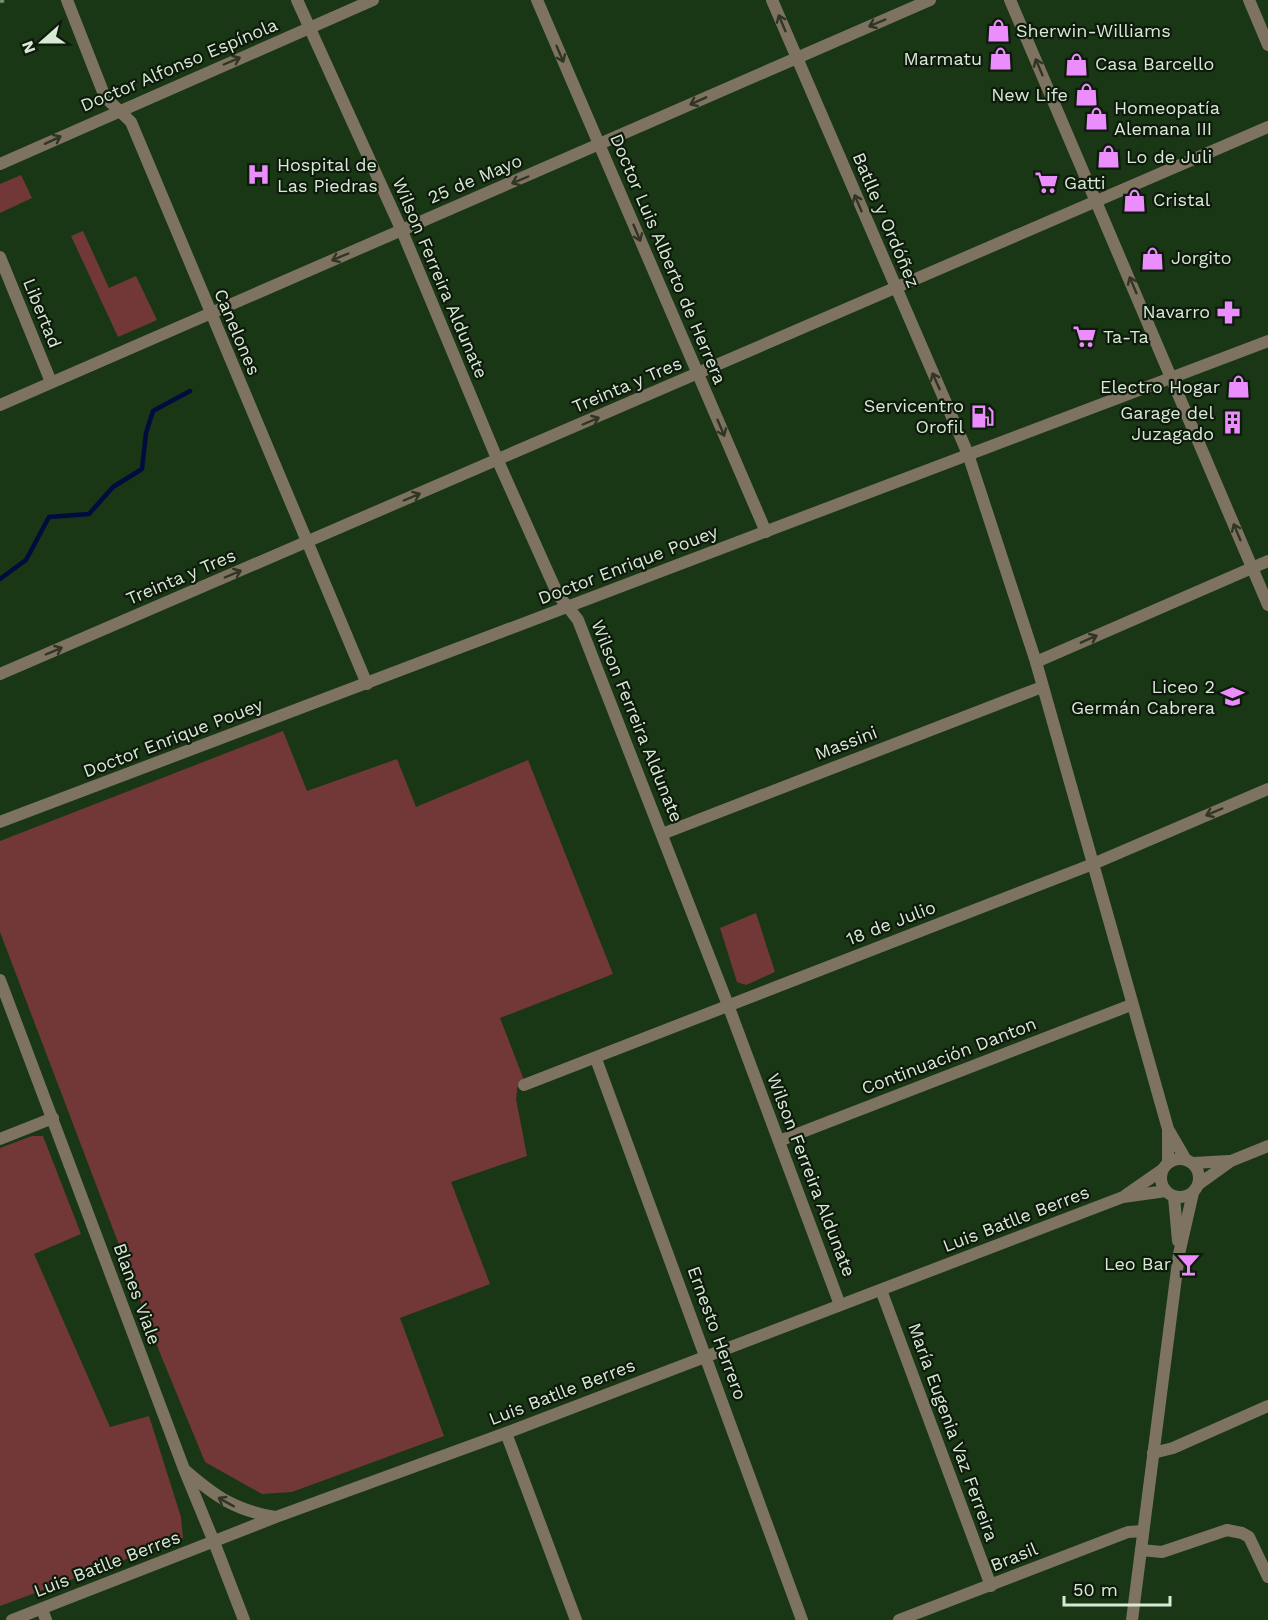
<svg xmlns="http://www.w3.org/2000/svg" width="1268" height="1620" font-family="'Work Sans',sans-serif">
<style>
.green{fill:#723838}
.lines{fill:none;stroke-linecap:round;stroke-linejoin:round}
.stream{stroke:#000c40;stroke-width:4.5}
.minor{stroke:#7e7361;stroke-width:12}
.tertiary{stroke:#7e7361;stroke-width:12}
.rail{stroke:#778f74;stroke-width:4.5;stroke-dasharray:8 8;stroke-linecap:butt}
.oneway{stroke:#303526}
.labels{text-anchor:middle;stroke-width:4.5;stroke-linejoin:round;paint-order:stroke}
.poi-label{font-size:18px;fill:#d8ead5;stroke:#0e1a0c;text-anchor:start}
.street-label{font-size:18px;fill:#d8ead5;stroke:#0e1a0c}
</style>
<rect width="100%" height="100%" fill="#193615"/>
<!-- green -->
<g class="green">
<path d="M 21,175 L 32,198 L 0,213 L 0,184 Z"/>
<path d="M 83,231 L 109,288 L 136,276 L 157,320 L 118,337 L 71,236 Z"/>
<path d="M 283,731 L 307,791 L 397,759 L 416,807 L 528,760 L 613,974 L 500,1018 L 524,1080 L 518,1083 L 516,1099 L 527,1156 L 451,1182 L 490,1284 L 400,1318 L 444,1436 L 292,1492 L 262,1494 L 205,1462 L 162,1358 L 0,932 L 0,841 Z"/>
<path d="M 756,913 L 775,972 L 746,985 L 737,982 L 720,928 Z"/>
<path d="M 32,1136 L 43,1136 L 81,1234 L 34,1254 L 110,1427 L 149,1416 L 181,1517 L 183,1538 L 0,1606 L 0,1148 Z"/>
</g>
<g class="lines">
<!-- stream -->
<path class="stream" d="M 0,579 L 26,560 L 49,517 L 89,514 L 113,487 L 142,469 L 146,433 L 153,411 L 190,391"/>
<!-- minor -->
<g class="minor">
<path d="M 67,0 L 105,97 L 131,122 L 367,684"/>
<path d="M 537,0 L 766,532"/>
<path d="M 0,164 L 373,0"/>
<path d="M 0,257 L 51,382"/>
<path d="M 0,405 L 930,0"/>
<path d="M 568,607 L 578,620 L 728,1005 L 840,1305"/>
<path d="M 1036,662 L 1268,561"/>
<path d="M 0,674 L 1268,127"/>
<path d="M 662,834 L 1042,687"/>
<path d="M 596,1059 L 802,1620"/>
<path d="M 524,1085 L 1093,864 L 1268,789"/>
<path d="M 0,1139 L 53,1118"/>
<path d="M 779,1141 L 1131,1005"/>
<path d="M 881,1290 L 991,1586"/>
<path d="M 506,1433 L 576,1620"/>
<path d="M 1153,1453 L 1173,1448 L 1268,1406"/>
<path d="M 214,1542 L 244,1620"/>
<path d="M 1141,1550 L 1162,1552 L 1227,1530 L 1242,1533 L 1249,1537 L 1268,1577"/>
<path d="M 42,1609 L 46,1620"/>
<path d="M 899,1620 L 1128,1532 L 1143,1531"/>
</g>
<!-- tertiary -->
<g class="tertiary">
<path d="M 297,0 L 402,231 L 498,461 L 558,595 L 568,607"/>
<path d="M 772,0 L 968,454 L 1036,662 L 1168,1129 L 1186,1160"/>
<path d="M 1010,0 L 1268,605"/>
<path d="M 1249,0 L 1268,45"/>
<path d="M 0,822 L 1268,341"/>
<path d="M 0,980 L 184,1469 L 214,1542"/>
<path d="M 1168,1130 L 1168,1163"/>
<circle cx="1180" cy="1178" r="19"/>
<path d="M 1193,1163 L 1229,1161"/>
<path d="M 1199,1184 L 1231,1161 L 1268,1146"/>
<path d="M 1126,1195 L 1162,1170"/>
<path d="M 1174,1197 L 1178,1241"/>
<path d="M 186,1471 C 216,1497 235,1510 275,1517"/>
<path d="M 12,1620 L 276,1517 L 506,1433 L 1123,1197 L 1166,1191"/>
<path d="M 1132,1620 L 1179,1254 L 1193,1193"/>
</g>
<!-- rail -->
<path class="rail" d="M 0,1 L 4,0"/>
</g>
<!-- one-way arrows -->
<defs><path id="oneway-shaft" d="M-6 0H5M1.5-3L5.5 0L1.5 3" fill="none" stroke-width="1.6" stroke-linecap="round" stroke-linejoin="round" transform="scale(1.5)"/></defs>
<g class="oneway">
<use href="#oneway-shaft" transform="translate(782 23) rotate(-113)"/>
<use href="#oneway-shaft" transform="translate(877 23) rotate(157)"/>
<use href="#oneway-shaft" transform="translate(560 54) rotate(67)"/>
<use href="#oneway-shaft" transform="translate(232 61) rotate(-23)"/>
<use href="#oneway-shaft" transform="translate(1039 67) rotate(-113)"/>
<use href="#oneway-shaft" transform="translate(698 101) rotate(156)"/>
<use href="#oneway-shaft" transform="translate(53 140) rotate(-25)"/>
<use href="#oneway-shaft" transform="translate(520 180) rotate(157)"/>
<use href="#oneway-shaft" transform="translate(858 203) rotate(-113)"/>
<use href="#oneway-shaft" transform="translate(637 233) rotate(67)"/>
<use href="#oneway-shaft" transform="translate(340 257) rotate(157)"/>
<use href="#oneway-shaft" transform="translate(1133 285) rotate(-113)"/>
<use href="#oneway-shaft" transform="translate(936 381) rotate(-114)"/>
<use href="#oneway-shaft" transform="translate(591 421) rotate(-23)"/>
<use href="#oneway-shaft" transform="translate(721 428) rotate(67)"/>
<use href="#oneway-shaft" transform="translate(412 497) rotate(-23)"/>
<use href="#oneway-shaft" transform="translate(1237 532) rotate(-113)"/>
<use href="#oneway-shaft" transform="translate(233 574) rotate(-23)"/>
<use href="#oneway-shaft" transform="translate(1089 639) rotate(-24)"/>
<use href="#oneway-shaft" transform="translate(54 651) rotate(-23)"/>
<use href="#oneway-shaft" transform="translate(1214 812) rotate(157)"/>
<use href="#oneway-shaft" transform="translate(226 1502) rotate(-151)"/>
</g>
<!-- icons -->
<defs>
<symbol id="shop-bare" viewBox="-9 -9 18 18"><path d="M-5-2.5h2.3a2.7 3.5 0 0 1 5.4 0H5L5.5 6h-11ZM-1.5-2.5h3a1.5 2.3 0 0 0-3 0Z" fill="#eb8dfc" stroke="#0e1a0c" stroke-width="2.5" paint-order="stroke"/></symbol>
<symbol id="hospital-bare" viewBox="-9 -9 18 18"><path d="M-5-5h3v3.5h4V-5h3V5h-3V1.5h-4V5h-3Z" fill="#eb8dfc" stroke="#0e1a0c" stroke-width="2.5" paint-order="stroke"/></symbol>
<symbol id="supermarket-bare" viewBox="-9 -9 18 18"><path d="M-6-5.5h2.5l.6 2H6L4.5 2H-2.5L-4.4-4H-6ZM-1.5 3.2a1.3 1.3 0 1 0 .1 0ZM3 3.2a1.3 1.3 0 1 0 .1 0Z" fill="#eb8dfc" stroke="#0e1a0c" stroke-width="2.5" paint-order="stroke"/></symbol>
<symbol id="pharmacy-bare" viewBox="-9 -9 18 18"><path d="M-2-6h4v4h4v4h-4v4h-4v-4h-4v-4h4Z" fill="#eb8dfc" stroke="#0e1a0c" stroke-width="2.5" paint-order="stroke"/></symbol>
<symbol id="fuel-bare" viewBox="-9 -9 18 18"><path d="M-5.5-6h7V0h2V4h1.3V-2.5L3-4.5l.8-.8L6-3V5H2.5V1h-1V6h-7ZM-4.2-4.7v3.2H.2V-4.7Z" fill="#eb8dfc" stroke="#0e1a0c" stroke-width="2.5" paint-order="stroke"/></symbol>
<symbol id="building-bare" viewBox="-9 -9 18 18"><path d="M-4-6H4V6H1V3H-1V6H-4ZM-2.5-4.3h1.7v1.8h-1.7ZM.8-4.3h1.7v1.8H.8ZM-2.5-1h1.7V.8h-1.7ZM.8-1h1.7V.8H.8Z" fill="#eb8dfc" stroke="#0e1a0c" stroke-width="2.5" paint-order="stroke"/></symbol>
<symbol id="school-bare" viewBox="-9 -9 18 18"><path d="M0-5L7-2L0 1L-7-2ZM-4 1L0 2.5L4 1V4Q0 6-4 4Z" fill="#eb8dfc" stroke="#0e1a0c" stroke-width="2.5" paint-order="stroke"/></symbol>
<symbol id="bar-bare" viewBox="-9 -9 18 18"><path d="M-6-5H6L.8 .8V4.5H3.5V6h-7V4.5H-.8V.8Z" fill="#eb8dfc" stroke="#0e1a0c" stroke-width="2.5" paint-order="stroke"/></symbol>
</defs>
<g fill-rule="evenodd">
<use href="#shop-bare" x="982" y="14" width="33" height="33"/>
<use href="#shop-bare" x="984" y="42" width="33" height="33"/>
<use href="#shop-bare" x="1060" y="48" width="33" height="33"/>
<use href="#shop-bare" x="1070" y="78" width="33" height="33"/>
<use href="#shop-bare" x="1080" y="102" width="33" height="33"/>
<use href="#shop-bare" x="1092" y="140" width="33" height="33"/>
<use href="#hospital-bare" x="242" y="158" width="33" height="33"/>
<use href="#supermarket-bare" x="1030" y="166" width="33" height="33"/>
<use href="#shop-bare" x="1118" y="184" width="33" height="33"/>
<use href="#shop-bare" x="1136" y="242" width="33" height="33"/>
<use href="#pharmacy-bare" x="1212" y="296" width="33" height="33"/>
<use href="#supermarket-bare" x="1068" y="320" width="33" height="33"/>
<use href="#shop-bare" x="1222" y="370" width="33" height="33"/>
<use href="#fuel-bare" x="966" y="400" width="33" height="33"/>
<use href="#building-bare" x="1216" y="406" width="33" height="33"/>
<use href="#school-bare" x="1216" y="680" width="33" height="33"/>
<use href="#bar-bare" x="1172" y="1248" width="33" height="33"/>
</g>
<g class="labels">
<!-- poi labels -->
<g class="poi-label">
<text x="1016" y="37">Sherwin-Williams</text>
<text x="982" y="65" text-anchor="end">Marmatu</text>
<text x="1095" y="70">Casa Barcello</text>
<text x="1068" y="101" text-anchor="end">New Life</text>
<text x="1114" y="114">Homeopatía<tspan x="1114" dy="21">Alemana III</tspan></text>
<text x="1126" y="163">Lo de Juli</text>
<text x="277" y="171">Hospital de<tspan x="277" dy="21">Las Piedras</tspan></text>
<text x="1064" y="189">Gatti</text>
<text x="1153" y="206">Cristal</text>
<text x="1171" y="264">Jorgito</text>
<text x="1210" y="318" text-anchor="end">Navarro</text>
<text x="1103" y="343">Ta-Ta</text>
<text x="1220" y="393" text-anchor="end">Electro Hogar</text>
<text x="964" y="412" text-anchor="end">Servicentro<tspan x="964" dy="21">Orofil</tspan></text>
<text x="1214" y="419" text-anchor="end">Garage del<tspan x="1214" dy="21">Juzagado</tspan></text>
<text x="1215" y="693" text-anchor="end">Liceo 2<tspan x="1215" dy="21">Germán Cabrera</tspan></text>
<text x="1171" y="1270" text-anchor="end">Leo Bar</text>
</g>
<!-- street labels -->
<g class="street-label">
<text transform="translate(179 65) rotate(-23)" y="6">Doctor Alfonso Espínola</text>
<text transform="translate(475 179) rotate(-23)" y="6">25 de Mayo</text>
<text transform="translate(886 220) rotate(67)" y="6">Batlle y Ordóñez</text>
<text transform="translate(668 259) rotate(67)" y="6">Doctor Luis Alberto de Herrera</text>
<text transform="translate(440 278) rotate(67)" y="6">Wilson Ferreira Aldunate</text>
<text transform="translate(42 313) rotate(68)" y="6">Libertad</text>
<text transform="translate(237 332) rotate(67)" y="6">Canelones</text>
<text transform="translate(627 385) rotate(-23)" y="6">Treinta y Tres</text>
<text transform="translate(628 565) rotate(-21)" y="6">Doctor Enrique Pouey</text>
<text transform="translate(181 577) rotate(-23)" y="6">Treinta y Tres</text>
<text transform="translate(637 721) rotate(68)" y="6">Wilson Ferreira Aldunate</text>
<text transform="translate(173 738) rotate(-21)" y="6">Doctor Enrique Pouey</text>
<text transform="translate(846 743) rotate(-21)" y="6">Massini</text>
<text transform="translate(891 923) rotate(-21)" y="6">18 de Julio</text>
<text transform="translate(949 1056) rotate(-21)" y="6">Continuación Danton</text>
<text transform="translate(811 1175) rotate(69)" y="6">Wilson Ferreira Aldunate</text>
<text transform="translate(1016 1219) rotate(-21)" y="6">Luis Batlle Berres</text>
<text transform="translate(137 1294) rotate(70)" y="6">Blanes Viale</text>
<text transform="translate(717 1333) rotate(70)" y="6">Ernesto Herrero</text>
<text transform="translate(562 1392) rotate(-21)" y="6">Luis Batlle Berres</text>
<text transform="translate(953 1432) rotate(70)" y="6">María Eugenia Vaz Ferreira</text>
<text transform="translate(1014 1557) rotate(-22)" y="6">Brasil</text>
<text transform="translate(107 1564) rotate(-21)" y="6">Luis Batlle Berres</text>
</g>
</g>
<!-- north arrow -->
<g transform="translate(42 42) rotate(249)" stroke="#0e1a0c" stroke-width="4.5" paint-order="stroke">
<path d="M0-4.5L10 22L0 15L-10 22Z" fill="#d8ead5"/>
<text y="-9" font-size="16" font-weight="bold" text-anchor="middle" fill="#d8ead5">N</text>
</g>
<!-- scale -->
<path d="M1064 1596v9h106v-9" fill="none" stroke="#d8ead5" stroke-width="3"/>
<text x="1073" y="1596" font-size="18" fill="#d8ead5" stroke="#0e1a0c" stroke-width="4.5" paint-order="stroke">50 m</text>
</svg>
